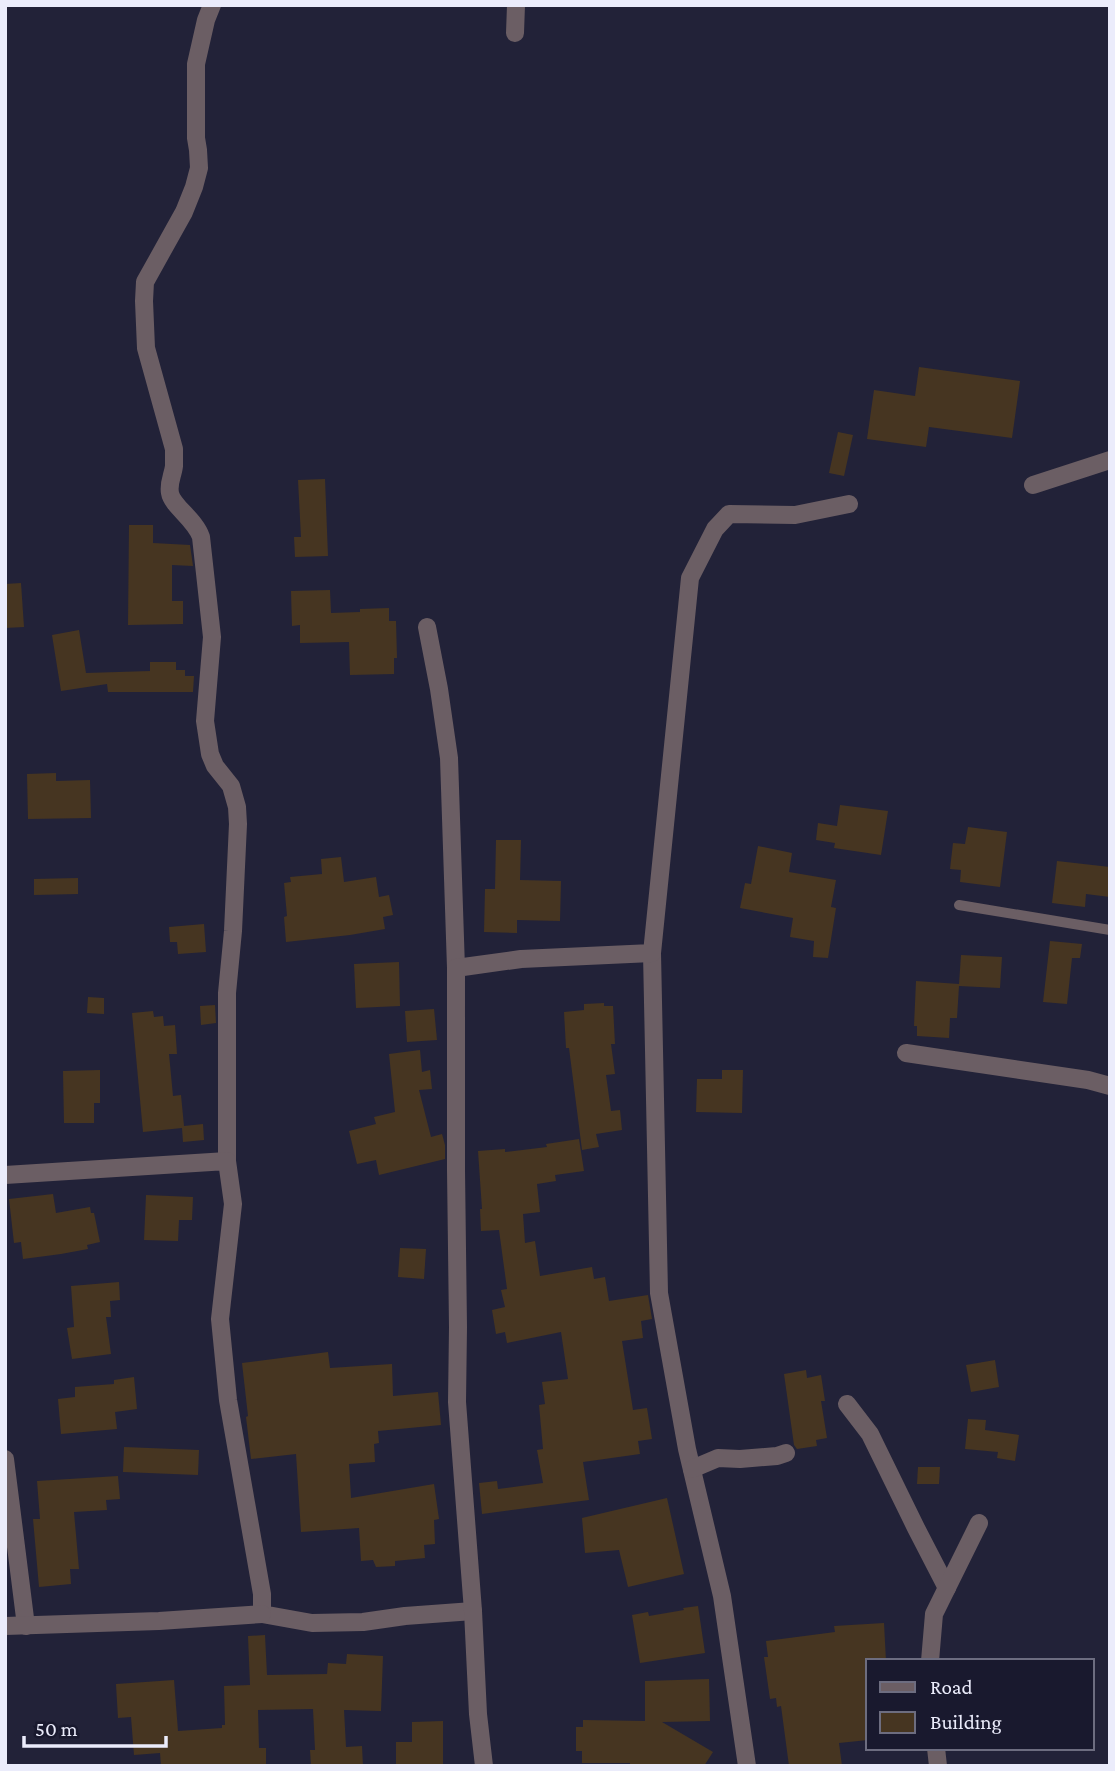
<svg xmlns="http://www.w3.org/2000/svg" width="1115" height="1771" font-family="'Crimson Pro',serif">
<style>
.building{fill:#463521}
.lines{fill:none;stroke-linecap:round;stroke-linejoin:round}
.lane{stroke:#6b5e64;stroke-width:10}
.street{stroke:#6b5e64;stroke-width:18}
</style>
<rect width="100%" height="100%" fill="#222238"/>
<!-- building -->
<g class="building">
<path d="M 919,367 L 1020,381 L 1012,438 L 929,427 L 926,447 L 867,439 L 874,390 L 915,396 Z"/>
<path d="M 838,432 L 853,435 L 844,476 L 829,473 Z"/>
<path d="M 325,479 L 328,556 L 295,557 L 294,537 L 301,537 L 298,480 Z"/>
<path d="M 129,525 L 153,525 L 153,543 L 190,545 L 193,566 L 172,565 L 172,601 L 183,601 L 183,624 L 128,625 Z"/>
<path d="M 21,583 L 24,627 L 5,628 L 5,584 Z"/>
<path d="M 330,590 L 331,613 L 360,612 L 360,609 L 389,608 L 389,621 L 396,621 L 397,658 L 394,658 L 394,674 L 350,675 L 349,642 L 300,643 L 300,625 L 292,626 L 291,591 Z"/>
<path d="M 79,630 L 86,673 L 150,671 L 150,662 L 176,662 L 176,670 L 185,670 L 185,676 L 194,676 L 193,692 L 108,692 L 107,684 L 61,691 L 52,635 Z"/>
<path d="M 56,773 L 56,781 L 90,780 L 91,818 L 28,819 L 27,774 Z"/>
<path d="M 840,805 L 888,811 L 881,855 L 834,848 L 835,843 L 816,840 L 818,823 L 837,826 Z"/>
<path d="M 968,827 L 1007,832 L 1000,887 L 960,882 L 961,870 L 950,869 L 953,843 L 965,844 Z"/>
<path d="M 496,840 L 521,840 L 520,880 L 561,881 L 560,921 L 517,920 L 517,933 L 484,932 L 485,889 L 495,889 Z"/>
<path d="M 758,846 L 792,853 L 789,872 L 836,880 L 831,907 L 836,908 L 828,958 L 813,957 L 814,941 L 790,937 L 793,918 L 740,908 L 745,883 L 751,884 Z"/>
<path d="M 341,857 L 344,882 L 376,877 L 379,897 L 389,895 L 393,915 L 383,917 L 385,929 L 350,935 L 286,942 L 284,917 L 287,916 L 284,883 L 291,882 L 290,877 L 322,874 L 321,859 Z"/>
<path d="M 1057,861 L 1110,867 L 1110,897 L 1086,894 L 1085,907 L 1052,903 Z"/>
<path d="M 78,878 L 78,894 L 34,895 L 34,879 Z"/>
<path d="M 204,924 L 206,952 L 178,954 L 177,942 L 170,942 L 169,927 Z"/>
<path d="M 1050,941 L 1082,944 L 1080,958 L 1072,958 L 1067,1004 L 1043,1002 Z"/>
<path d="M 961,955 L 1002,957 L 1000,988 L 959,986 L 957,1018 L 950,1018 L 949,1038 L 917,1036 L 917,1026 L 914,1026 L 916,981 L 959,984 Z"/>
<path d="M 399,962 L 400,1006 L 356,1008 L 354,964 Z"/>
<path d="M 88,997 L 104,998 L 104,1014 L 87,1013 Z"/>
<path d="M 604,1003 L 604,1006 L 613,1006 L 615,1044 L 611,1044 L 615,1074 L 606,1075 L 611,1111 L 620,1110 L 622,1130 L 596,1134 L 599,1147 L 582,1150 L 569,1048 L 566,1048 L 564,1012 L 584,1010 L 584,1004 Z"/>
<path d="M 215,1005 L 216,1023 L 201,1025 L 200,1006 Z"/>
<path d="M 434,1009 L 437,1040 L 407,1042 L 405,1011 Z"/>
<path d="M 153,1011 L 154,1017 L 163,1016 L 164,1026 L 175,1025 L 177,1054 L 169,1054 L 173,1096 L 181,1095 L 184,1126 L 203,1124 L 204,1140 L 183,1142 L 182,1128 L 143,1132 L 132,1013 Z"/>
<path d="M 420,1050 L 422,1072 L 430,1070 L 432,1089 L 419,1090 L 431,1137 L 442,1134 L 445,1145 L 445,1159 L 379,1175 L 376,1160 L 357,1164 L 349,1131 L 376,1124 L 374,1117 L 395,1112 L 389,1054 Z"/>
<path d="M 100,1070 L 100,1103 L 94,1103 L 94,1123 L 64,1123 L 63,1071 Z"/>
<path d="M 722,1070 L 743,1070 L 742,1113 L 696,1112 L 697,1079 L 722,1079 Z"/>
<path d="M 579,1139 L 584,1171 L 555,1175 L 556,1181 L 537,1184 L 540,1212 L 523,1214 L 525,1243 L 535,1241 L 540,1276 L 592,1267 L 594,1279 L 605,1277 L 609,1301 L 648,1295 L 652,1319 L 641,1321 L 643,1338 L 622,1341 L 633,1410 L 647,1408 L 652,1439 L 638,1441 L 640,1454 L 583,1462 L 589,1500 L 482,1514 L 479,1483 L 497,1481 L 498,1489 L 543,1483 L 537,1450 L 543,1449 L 539,1405 L 545,1404 L 542,1382 L 568,1379 L 561,1332 L 507,1343 L 505,1332 L 496,1334 L 492,1310 L 505,1307 L 501,1290 L 507,1289 L 499,1230 L 481,1231 L 480,1209 L 482,1209 L 478,1151 L 505,1149 L 505,1152 L 547,1147 L 546,1144 Z"/>
<path d="M 53,1194 L 56,1213 L 90,1207 L 91,1213 L 94,1213 L 100,1242 L 87,1245 L 88,1249 L 61,1254 L 23,1259 L 21,1242 L 14,1243 L 9,1199 Z"/>
<path d="M 146,1195 L 193,1197 L 192,1220 L 179,1220 L 178,1241 L 144,1240 Z"/>
<path d="M 400,1248 L 426,1249 L 424,1279 L 398,1277 Z"/>
<path d="M 119,1282 L 120,1300 L 110,1301 L 111,1317 L 106,1317 L 111,1354 L 72,1359 L 67,1328 L 74,1327 L 71,1286 Z"/>
<path d="M 328,1352 L 330,1368 L 392,1364 L 393,1396 L 438,1392 L 441,1425 L 378,1431 L 379,1443 L 374,1444 L 375,1462 L 349,1464 L 351,1498 L 434,1484 L 439,1519 L 434,1520 L 435,1544 L 424,1545 L 425,1558 L 395,1561 L 395,1566 L 376,1567 L 373,1560 L 361,1561 L 359,1528 L 301,1532 L 296,1454 L 251,1459 L 246,1417 L 248,1416 L 242,1363 Z"/>
<path d="M 995,1360 L 999,1387 L 971,1392 L 966,1365 Z"/>
<path d="M 806,1370 L 807,1378 L 821,1375 L 825,1401 L 821,1401 L 827,1438 L 816,1440 L 817,1446 L 797,1449 L 794,1445 L 784,1374 Z"/>
<path d="M 134,1377 L 137,1409 L 115,1412 L 117,1429 L 61,1434 L 58,1399 L 75,1397 L 75,1387 L 114,1384 L 114,1380 Z"/>
<path d="M 968,1419 L 986,1420 L 985,1430 L 1019,1435 L 1015,1461 L 997,1458 L 998,1452 L 965,1449 Z"/>
<path d="M 124,1447 L 199,1450 L 198,1475 L 123,1472 Z"/>
<path d="M 918,1467 L 940,1467 L 939,1484 L 917,1484 Z"/>
<path d="M 118,1476 L 120,1499 L 106,1500 L 107,1510 L 74,1512 L 79,1569 L 70,1569 L 71,1584 L 39,1587 L 33,1519 L 40,1519 L 37,1481 Z"/>
<path d="M 667,1498 L 684,1574 L 628,1587 L 619,1550 L 585,1553 L 582,1518 Z"/>
<path d="M 698,1606 L 705,1653 L 640,1663 L 632,1615 L 648,1612 L 649,1616 L 684,1610 L 683,1608 Z"/>
<path d="M 884,1623 L 886,1661 L 868,1661 L 868,1740 L 839,1743 L 842,1766 L 789,1766 L 781,1706 L 777,1707 L 776,1698 L 770,1699 L 764,1657 L 768,1657 L 766,1641 L 835,1632 L 834,1626 Z"/>
<path d="M 265,1635 L 267,1675 L 327,1674 L 328,1663 L 346,1664 L 347,1654 L 383,1656 L 381,1711 L 344,1710 L 346,1747 L 362,1746 L 363,1766 L 311,1766 L 310,1750 L 315,1750 L 313,1709 L 258,1710 L 259,1748 L 266,1748 L 266,1766 L 161,1766 L 160,1753 L 134,1755 L 131,1717 L 118,1718 L 116,1684 L 174,1680 L 178,1731 L 222,1728 L 222,1725 L 225,1725 L 224,1686 L 250,1685 L 248,1636 Z"/>
<path d="M 709,1679 L 710,1721 L 662,1722 L 713,1752 L 704,1766 L 630,1766 L 630,1763 L 582,1763 L 582,1751 L 576,1751 L 576,1727 L 583,1727 L 583,1720 L 645,1721 L 645,1681 Z"/>
<path d="M 443,1721 L 443,1766 L 396,1766 L 396,1742 L 412,1742 L 412,1722 Z"/>
</g>
<g class="lines">
<!-- lane -->
<path class="lane" d="M 959,905 L 1110,930"/>
<!-- street -->
<g class="street">
<path d="M 212,5 L 206,20 L 196,64 L 196,138 L 198,150 L 199,168 L 194,187 L 184,212 L 145,282 L 144,301 L 146,348 L 174,449 C 174,454 174,460 174,466 C 173,475 168,483 170,493 C 172,506 195,519 201,537 L 212,637 L 205,721 L 210,754 L 215,766 L 231,786 L 237,807 L 238,824 L 233,931 L 227,993 L 227,1161"/>
<path d="M 515,33 L 516,5"/>
<path d="M 1033,485 L 1110,460"/>
<path d="M 427,627 L 439,689 L 449,758 L 456,968"/>
<path d="M 652,953 L 659,1293 L 687,1449 L 722,1596 L 747,1766"/>
<path d="M 906,1053 L 1088,1080 L 1110,1086"/>
<path d="M 5,1175 L 227,1161 L 233,1204 L 220,1319 L 228,1400 L 262,1594 L 262,1614 L 312,1623 L 363,1622 L 405,1616 L 473,1611"/>
<path d="M 847,1404 L 870,1434 L 916,1528 L 947,1588"/>
<path d="M 5,1459 L 26,1626"/>
<path d="M 692,1469 L 718,1458 L 740,1459 L 777,1456 L 786,1453"/>
<path d="M 5,1626 L 159,1621 L 262,1614"/>
<path d="M 930,1661 L 934,1614 L 979,1523"/>
<path d="M 936,1748 L 938,1766"/>
<path d="M 484,1766 L 478,1714 L 473,1611 L 457,1402 L 458,1327 L 456,1170 L 456,968 L 521,959 L 652,953 L 690,578 L 715,529 L 729,514 L 795,515 L 849,504"/>
</g>
</g>
<!-- border -->
<rect width="1115" height="1771" fill="none" stroke="#ebecfb" stroke-width="14"/>
<!-- legend -->
<rect x="866" y="1659" width="228" height="91" fill="#19192e" stroke="#6d6d80" stroke-width="2"/>
<rect x="880" y="1682" width="35" height="10" fill="#6b5e64" stroke="#6d6d80" stroke-width="2"/>
<text x="930" y="1694" font-size="21" fill="#ebecfb">Road</text>
<rect x="880" y="1712" width="35" height="21" fill="#463521" stroke="#6d6d80" stroke-width="2"/>
<text x="930" y="1729" font-size="21" fill="#ebecfb">Building</text>
<!-- scale -->
<path d="M24 1736v10h142v-10" fill="none" stroke="#ebecfb" stroke-width="3.5"/>
<text x="35" y="1736" font-size="21" fill="#ebecfb" stroke="#19192e" stroke-width="5" paint-order="stroke">50 m</text>
</svg>
